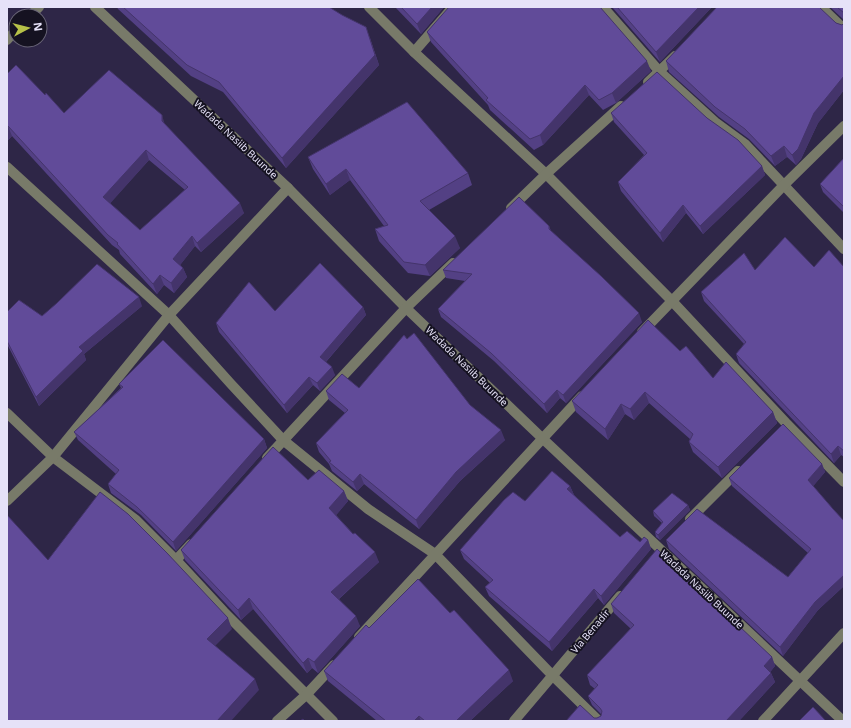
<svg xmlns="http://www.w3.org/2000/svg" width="851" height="728" font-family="'Noto Sans',sans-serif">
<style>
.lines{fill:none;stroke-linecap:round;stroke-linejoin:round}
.minor{stroke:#787a69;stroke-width:10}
.wall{fill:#534084;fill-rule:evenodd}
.shaded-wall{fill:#44346b}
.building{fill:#614b99;stroke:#44346b;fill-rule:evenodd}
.labels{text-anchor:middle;stroke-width:4;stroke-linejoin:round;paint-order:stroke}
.street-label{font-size:10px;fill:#e6e2f8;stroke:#151221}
</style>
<rect width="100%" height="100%" fill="#2e2647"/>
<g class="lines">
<!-- minor -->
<g class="minor">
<path d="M 95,7 L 288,188 L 406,308 L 542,438 L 843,721"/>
<path d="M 369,7 L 414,52 L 546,174 L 672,301 L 786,423 L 844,482"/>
<path d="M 603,7 L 660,72 L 715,122 L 745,144 L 844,249"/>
<path d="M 821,7 L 844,29"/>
<path d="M 30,16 L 39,7"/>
<path d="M 7,40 L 16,30"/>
<path d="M 414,52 L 453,7"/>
<path d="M 648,82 L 675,56"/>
<path d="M 7,167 L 169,315 L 231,384 L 283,440 L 368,509 L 435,554 L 553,676 L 599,721"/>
<path d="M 511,208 L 546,174 L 621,106"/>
<path d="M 642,332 L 784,185 L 844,126"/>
<path d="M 7,413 L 53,457 L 136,520 L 176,560 L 224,612 L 333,721"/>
<path d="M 267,458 L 406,308 L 453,263"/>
<path d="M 7,501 L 53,457 L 169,315 L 288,188"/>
<path d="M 690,519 L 738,471"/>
<path d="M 176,560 L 191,544"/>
<path d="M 359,637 L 582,396"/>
<path d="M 277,721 L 306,695 L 334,665"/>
<path d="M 514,721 L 620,596"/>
<path d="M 763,721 L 844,633"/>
</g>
</g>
<!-- wall -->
<g class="wall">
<path d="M 117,7 L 329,7 L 370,38 L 379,65 L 286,168 L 223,92 L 191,76 L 118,9 Z"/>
<path d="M 395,7 L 444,7 L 421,34 Z"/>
<path d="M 612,7 L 712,7 L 660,62 Z"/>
<path d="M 830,7 L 844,7 L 844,20 Z"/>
<path d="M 836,23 L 842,25 L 844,23 L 844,90 L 818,123 L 801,159 L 796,165 L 787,157 L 775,166 L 749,139 L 719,117 L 669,72 L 666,61 Z"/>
<path d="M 427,32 L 651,71 L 616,103 L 603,110 L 589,95 L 543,145 L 534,150 L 490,110 L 488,105 L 431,42 Z"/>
<path d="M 7,74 L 45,95 L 64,113 L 165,124 L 244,213 L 201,252 L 195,246 L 180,265 L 183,268 L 187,277 L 174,293 L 164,285 L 157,294 L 120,254 L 119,250 L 112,245 L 12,136 L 7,141 ZM 149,160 L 185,190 L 140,230 L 110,203 Z"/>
<path d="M 611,113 L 707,118 L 762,166 L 765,175 L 703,234 L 686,213 L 663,242 L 621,191 L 618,182 L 644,155 L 614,122 Z"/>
<path d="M 308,157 L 468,173 L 472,185 L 429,210 L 460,248 L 430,276 L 408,273 L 379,241 L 375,229 L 384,226 L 350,180 L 330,195 L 313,169 Z"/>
<path d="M 844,158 L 844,213 L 823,192 L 820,184 Z"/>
<path d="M 549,226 L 551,231 L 642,322 L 566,403 L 560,398 L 547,413 L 494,361 L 441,317 L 438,309 L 465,281 L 446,278 L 443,270 Z"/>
<path d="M 814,267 L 844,267 L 844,457 L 841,455 L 834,463 L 739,363 L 736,354 L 744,344 L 704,301 L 701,292 L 755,270 Z"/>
<path d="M 142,306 L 84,354 L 86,360 L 39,406 L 7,344 L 7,312 L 42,316 Z"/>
<path d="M 363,307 L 366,315 L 326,362 L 335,375 L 320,391 L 313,385 L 287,413 L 219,332 L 216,323 L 275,311 Z"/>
<path d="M 680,351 L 713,378 L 773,412 L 777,423 L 722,478 L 693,452 L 689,442 L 690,439 L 649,403 L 634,420 L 625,414 L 608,440 L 576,412 L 572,401 Z"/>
<path d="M 119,384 L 264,439 L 267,448 L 176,551 L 141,515 L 111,493 L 108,484 L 116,474 L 78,440 L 74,432 L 121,388 Z"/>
<path d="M 359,388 L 470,405 L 505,440 L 460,481 L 419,529 L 364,484 L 357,491 L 332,471 L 329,464 L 319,452 L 316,443 L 345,413 L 329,400 L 326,391 Z"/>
<path d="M 822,464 L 825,472 L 813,486 L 833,509 L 844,521 L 844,586 L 818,610 L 783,656 L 669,549 L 666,540 L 788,577 L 808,553 L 732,486 L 729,478 Z"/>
<path d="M 308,480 L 344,491 L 348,501 L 336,515 L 379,562 L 339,599 L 360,626 L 318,673 L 312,668 L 307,673 L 253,609 L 241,620 L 185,560 L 181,550 Z"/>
<path d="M 570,486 L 574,495 L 620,537 L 640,542 L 648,540 L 651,549 L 604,605 L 598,598 L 552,651 L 489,596 L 485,587 L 490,583 L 464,559 L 460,550 L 525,501 Z"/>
<path d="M 688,505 L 690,510 L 660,540 L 656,537 L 655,532 L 662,523 L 654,516 L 653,511 Z"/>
<path d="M 611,604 L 772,657 L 775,666 L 770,672 L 771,673 L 775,682 L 739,721 L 566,721 L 597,718 L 601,716 L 601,714 L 592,705 L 588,696 L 595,689 L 590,685 L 587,675 L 631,629 L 614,613 Z"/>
<path d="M 369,628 L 513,681 L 470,721 L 377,721 L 328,681 L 324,671 Z"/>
</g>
<!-- shaded-wall -->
<g class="shaded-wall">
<path d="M 432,7 L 444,7 L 421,34 L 417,24 Z"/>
<path d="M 699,7 L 712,7 L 660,62 L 656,52 Z"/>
<path d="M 366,27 L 379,65 L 286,168 L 282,158 Z"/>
<path d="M 647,61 L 651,71 L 616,103 L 612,93 Z"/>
<path d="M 844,76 L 844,90 L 818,123 L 801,159 L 796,165 L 792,155 L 814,113 Z"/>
<path d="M 585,85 L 589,95 L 543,145 L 540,135 Z"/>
<path d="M 162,115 L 165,125 L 162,121 Z"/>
<path d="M 8,126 L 12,136 L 7,141 L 7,128 Z"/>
<path d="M 784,146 L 787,157 L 775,166 L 771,156 Z"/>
<path d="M 146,150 L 149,160 L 107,207 L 103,197 Z"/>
<path d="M 762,166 L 765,175 L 703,234 L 700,226 Z"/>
<path d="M 346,169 L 350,180 L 330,195 L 326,184 Z"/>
<path d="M 240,203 L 244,213 L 201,252 L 197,243 Z"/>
<path d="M 683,205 L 686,213 L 663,242 L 660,233 Z"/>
<path d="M 192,236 L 195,246 L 177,269 L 173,259 Z"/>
<path d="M 455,236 L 460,248 L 430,276 L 425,265 Z"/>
<path d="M 183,268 L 187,277 L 174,293 L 171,283 Z"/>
<path d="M 160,275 L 164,285 L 157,294 L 153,284 Z"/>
<path d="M 139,297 L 142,306 L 84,354 L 86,360 L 39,406 L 36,397 L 79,347 Z"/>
<path d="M 363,307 L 366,315 L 323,365 L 320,357 Z"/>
<path d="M 639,313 L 642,322 L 566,403 L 563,395 Z"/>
<path d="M 332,367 L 335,375 L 320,391 L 317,383 Z"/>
<path d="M 309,377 L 313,385 L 287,413 L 284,405 Z"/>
<path d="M 557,390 L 560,398 L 547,413 L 544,404 Z"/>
<path d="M 645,392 L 649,403 L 634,420 L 630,409 Z"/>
<path d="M 621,404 L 625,414 L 608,440 L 605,429 Z"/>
<path d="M 773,412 L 777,423 L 722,478 L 718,467 Z"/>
<path d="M 501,430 L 505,440 L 460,481 L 419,529 L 416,520 L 456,472 Z"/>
<path d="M 264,439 L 267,448 L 176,551 L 173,542 Z"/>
<path d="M 838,446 L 841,455 L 834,463 L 831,454 Z"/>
<path d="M 822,464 L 825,472 L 811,489 L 808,480 Z"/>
<path d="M 360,474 L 364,484 L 357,491 L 353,482 Z"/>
<path d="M 570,486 L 574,495 L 567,489 Z"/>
<path d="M 344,491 L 348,501 L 333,519 L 329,508 Z"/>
<path d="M 688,505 L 690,510 L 660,540 L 658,535 Z"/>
<path d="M 648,540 L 651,549 L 604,605 L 601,596 Z"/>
<path d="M 375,552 L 379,562 L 335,602 L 331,592 Z"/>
<path d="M 844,575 L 844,586 L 818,610 L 783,656 L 780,647 L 815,602 Z"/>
<path d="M 594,589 L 598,598 L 552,651 L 549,642 Z"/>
<path d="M 249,598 L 253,609 L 241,620 L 238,610 Z"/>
<path d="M 356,616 L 360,626 L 318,673 L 314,662 Z"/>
<path d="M 228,618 L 232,629 L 211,650 L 207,639 Z"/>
<path d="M 772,657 L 775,666 L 768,675 L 764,666 Z"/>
<path d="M 308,658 L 312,668 L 307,673 L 303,663 Z"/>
<path d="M 509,670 L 513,681 L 470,721 L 456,721 Z"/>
<path d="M 771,673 L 775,682 L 739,721 L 726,721 Z"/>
<path d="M 255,679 L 259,690 L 231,721 L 217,721 Z"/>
<path d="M 419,716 L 421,721 L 414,721 Z"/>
</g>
<!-- building -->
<g class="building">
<path d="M 123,7 L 329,7 L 342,15 L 366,27 L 375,55 L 282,158 L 219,82 L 187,65 Z"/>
<path d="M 401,7 L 432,7 L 417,24 Z"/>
<path d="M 449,7 L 600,7 L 647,61 L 612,93 L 599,100 L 585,85 L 540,135 L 530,139 L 486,100 L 488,98 L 427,32 Z"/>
<path d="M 617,7 L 699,7 L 656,52 Z"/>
<path d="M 717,7 L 819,7 L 836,23 L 842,25 L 844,23 L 844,76 L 814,113 L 798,149 L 792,155 L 784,146 L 771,156 L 745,129 L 715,107 L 666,61 Z"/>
<path d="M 837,7 L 844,7 L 844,13 Z"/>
<path d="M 16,65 L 45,95 L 46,93 L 64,113 L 109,70 L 162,115 L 162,121 L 240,203 L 197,243 L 192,236 L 173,259 L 183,268 L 171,283 L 160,275 L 153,284 L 117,244 L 118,243 L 108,235 L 8,126 L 7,128 L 7,74 ZM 146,150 L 188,187 L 140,230 L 103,197 Z"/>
<path d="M 657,72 L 707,118 L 738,140 L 762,166 L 700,226 L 683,205 L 660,233 L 618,182 L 647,153 L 611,113 Z"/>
<path d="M 407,102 L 468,173 L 420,201 L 455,236 L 425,265 L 404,262 L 375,229 L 388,225 L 346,169 L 326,184 L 308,157 Z"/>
<path d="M 844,158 L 844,207 L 820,184 Z"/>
<path d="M 519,197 L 549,226 L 549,229 L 601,276 L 639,313 L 563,395 L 557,390 L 544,404 L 491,353 L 438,309 L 472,274 L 443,270 Z"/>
<path d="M 785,237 L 814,267 L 829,250 L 844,267 L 844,451 L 838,446 L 831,454 L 736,354 L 746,342 L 701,292 L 744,253 L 755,270 Z"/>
<path d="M 320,263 L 363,307 L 320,357 L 332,367 L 317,383 L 309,377 L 284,405 L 216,323 L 249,282 L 275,311 Z"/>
<path d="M 97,264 L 139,297 L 79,347 L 83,351 L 36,397 L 7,341 L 7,312 L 19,300 L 42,316 L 57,303 Z"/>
<path d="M 648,320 L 680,351 L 686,346 L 713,378 L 726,362 L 773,412 L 718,467 L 689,442 L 693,434 L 645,392 L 630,409 L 621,404 L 605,429 L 572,401 Z"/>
<path d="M 414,333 L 470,405 L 501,430 L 456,472 L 416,520 L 360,474 L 353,482 L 329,462 L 331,461 L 316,443 L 348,410 L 326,391 L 342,374 L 359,388 L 404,335 L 407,339 Z"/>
<path d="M 163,340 L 264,439 L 173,542 L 137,507 L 108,484 L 119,470 L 74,432 L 123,387 L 119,384 Z"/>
<path d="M 783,424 L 822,464 L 808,480 L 833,509 L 844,521 L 844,575 L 815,602 L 780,647 L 666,540 L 697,509 L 788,577 L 811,549 L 729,478 Z"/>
<path d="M 273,447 L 308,480 L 319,470 L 344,491 L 329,508 L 353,534 L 355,533 L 375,552 L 331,592 L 356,616 L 314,662 L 308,658 L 303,663 L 249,598 L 238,610 L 181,550 Z"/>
<path d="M 552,471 L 570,486 L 567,489 L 620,537 L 627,531 L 640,542 L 644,537 L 648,540 L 601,596 L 594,589 L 549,642 L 485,587 L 493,580 L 460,550 L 504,500 L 513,492 L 525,501 Z"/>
<path d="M 100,492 L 128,514 L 167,553 L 228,618 L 207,639 L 255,679 L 217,721 L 7,721 L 7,515 L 48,560 Z"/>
<path d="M 672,493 L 688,505 L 658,535 L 655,532 L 663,522 L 653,511 Z"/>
<path d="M 657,549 L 772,657 L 764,666 L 771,673 L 726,721 L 566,721 L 580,705 L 594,718 L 597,718 L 601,716 L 602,711 L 600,708 L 588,696 L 598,685 L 587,675 L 634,625 L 611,604 Z"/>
<path d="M 418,579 L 450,613 L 454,610 L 509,670 L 456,721 L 425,721 L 419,716 L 414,721 L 386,721 L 324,671 L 366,625 L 369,628 Z"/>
<path d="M 813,707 L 826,721 L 799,721 Z"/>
<path d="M 303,719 L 305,721 L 300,721 Z"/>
</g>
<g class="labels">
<!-- street labels -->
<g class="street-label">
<text transform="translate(236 139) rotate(43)" y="4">Wadada Nasiib Buunde</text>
<text transform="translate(467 366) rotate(44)" y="4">Wadada Nasiib Buunde</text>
<text transform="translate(702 589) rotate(43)" y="4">Wadada Nasiib Buunde</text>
<text transform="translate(590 631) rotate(-50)" y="4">Via Benadir</text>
</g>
</g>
<!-- border -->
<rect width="851" height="728" fill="none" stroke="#e6e2f8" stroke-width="16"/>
<!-- north arrow -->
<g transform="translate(28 28) rotate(83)"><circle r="19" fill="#151221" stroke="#696577"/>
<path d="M0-3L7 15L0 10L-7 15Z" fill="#b6c148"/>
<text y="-6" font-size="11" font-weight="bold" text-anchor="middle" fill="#e6e2f8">N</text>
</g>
</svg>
